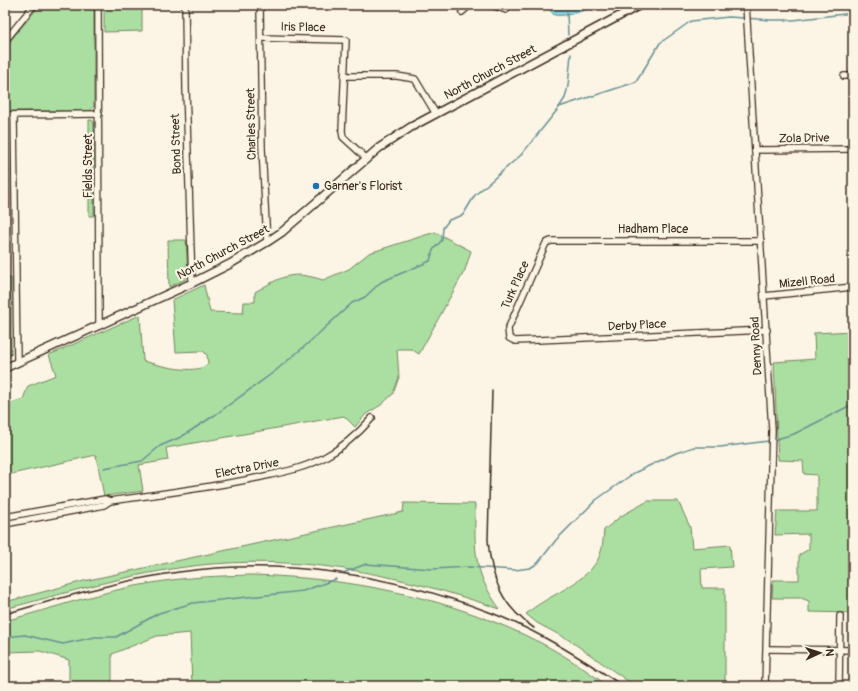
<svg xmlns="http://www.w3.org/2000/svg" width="858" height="691" font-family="Pangolin,sans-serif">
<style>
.green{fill:#abdfa1;stroke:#738460}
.water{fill:#85d3e3;stroke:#678f94}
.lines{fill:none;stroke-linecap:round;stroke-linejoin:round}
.stream{stroke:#678f94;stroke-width:1.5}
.minor-casing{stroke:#3b2a1e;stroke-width:8}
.major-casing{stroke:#3b2a1e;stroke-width:10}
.minor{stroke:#fcf5e5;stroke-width:5.5}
.major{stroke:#fcf5e5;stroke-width:7}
.rail{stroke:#3b2a1e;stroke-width:1.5}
.poi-dot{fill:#1f6fb2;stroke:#fcf5e5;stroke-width:1.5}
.labels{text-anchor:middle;stroke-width:4;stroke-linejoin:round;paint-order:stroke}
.street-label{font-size:12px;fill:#3b2a1e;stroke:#fcf5e5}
.poi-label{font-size:12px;fill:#3b2a1e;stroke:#fcf5e5;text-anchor:start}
</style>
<rect width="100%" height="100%" fill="#fcf5e5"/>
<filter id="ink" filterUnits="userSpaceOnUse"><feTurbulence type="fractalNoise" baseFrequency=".025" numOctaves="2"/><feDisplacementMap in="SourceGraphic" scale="8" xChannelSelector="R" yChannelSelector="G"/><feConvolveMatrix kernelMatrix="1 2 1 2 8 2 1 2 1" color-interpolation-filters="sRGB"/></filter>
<g filter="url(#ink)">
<!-- green -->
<g class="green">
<path d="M 40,5 L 94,5 L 94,106 L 90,111 L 5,111 L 5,47 Z"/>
<path d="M 104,5 L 142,5 L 142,31 L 104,32 Z"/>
<path d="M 5,119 L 10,124 L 11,176 L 5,176 Z"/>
<path d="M 89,120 L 92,120 L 94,123 L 94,216 L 89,216 Z"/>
<path d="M 435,232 L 471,251 L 465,270 L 419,354 L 411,349 L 397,349 L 399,377 L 393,394 L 381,405 L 366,414 L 355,427 L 344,416 L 166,448 L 168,460 L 139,465 L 143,491 L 104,496 L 96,455 L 7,475 L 5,457 L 5,405 L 23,399 L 28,386 L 56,375 L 49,355 L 140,315 L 143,361 C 158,365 196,376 208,364 L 207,355 L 203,351 L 176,352 L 172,300 L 204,285 L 210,312 L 243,313 L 244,302 L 255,302 L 255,292 C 283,276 291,270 323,280 L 349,269 L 369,253 Z"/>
<path d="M 168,240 L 186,240 L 188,275 L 186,279 L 169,287 Z"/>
<path d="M 5,278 L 11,278 L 11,355 L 5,361 Z"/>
<path d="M 853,331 L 853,613 L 809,612 L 809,601 L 801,598 L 772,598 L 773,580 L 799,580 L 799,555 L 809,549 L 809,534 L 775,535 L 777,511 L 817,511 L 817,475 L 804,474 L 803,461 L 778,460 L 774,362 L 815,359 L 814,333 Z"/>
<path d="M 648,501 L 678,501 L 690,527 L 692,548 L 730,545 L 732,567 L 701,569 L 702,588 L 725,588 L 725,686 L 635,686 L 569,640 L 537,623 L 526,614 C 547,595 589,583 600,555 C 603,547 603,538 604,530 L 621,516 Z"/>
<path d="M 404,503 L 475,504 C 475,549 472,571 500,609 C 403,576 314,556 212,564 C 142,570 73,591 5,609 L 5,602 L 84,581 L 403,512 Z"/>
<path d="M 252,575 C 352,578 449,597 539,642 C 563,654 586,670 608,686 L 192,686 L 190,633 L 157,636 L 112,654 L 112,686 L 69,686 L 69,660 L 40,651 L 5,652 L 5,621 C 54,608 102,591 152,583 C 185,577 219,576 252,575 Z"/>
</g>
<!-- water -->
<path class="water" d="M 546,5 L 596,5 C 584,11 567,17 554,15 Z"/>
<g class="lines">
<!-- stream -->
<g class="stream">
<path d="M 567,13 L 568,35"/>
<path d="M 559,107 L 636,82 L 660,43 L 691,21 L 729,17 L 771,20 L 793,20 L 853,13"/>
<path d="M 773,440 L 794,434 L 853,404"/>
<path d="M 104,468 L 142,461 L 160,446 L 181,437 L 215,415 L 274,372 L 305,346 L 352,303 L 365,297 L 381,282 L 430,261 L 433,250 L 442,240 L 443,228 L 449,220 L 463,215 L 475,195 L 521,155 L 558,109 L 565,98 L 568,86 L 571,54"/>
<path d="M 343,573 L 366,564 L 432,569 L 469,567 L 515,570 L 530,568 L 538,563 L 556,540 L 596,500 L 634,473 L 676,453 L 694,447 L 720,447 L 769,441"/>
<path d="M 5,637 L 25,635 L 63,644 L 95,637 L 116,637 L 159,613 L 193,603 L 303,591 L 336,579"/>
</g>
<defs>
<g id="minor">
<path d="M 98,5 L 99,326"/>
<path d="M 185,5 L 186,88 L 192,283"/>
<path d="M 260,5 L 262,148 L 267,242"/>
<path d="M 492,5 L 506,10"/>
<path d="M 746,5 L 772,430 L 765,686"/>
<path d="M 462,12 L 470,5"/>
<path d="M 261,38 L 346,40 L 342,131 L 343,137 L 366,158"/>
<path d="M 5,41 L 34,5"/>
<path d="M 346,76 L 397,76 L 415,79 L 436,114"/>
<path d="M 844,76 L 853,76"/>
<path d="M 5,115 L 99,114"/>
<path d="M 14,115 L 17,363"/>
<path d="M 755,150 L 853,149"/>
<path d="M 761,241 L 551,241 L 546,243 L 508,329 L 509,338 L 515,341 L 767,330"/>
<path d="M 764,296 L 853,287"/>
<path d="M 5,517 L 105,499 L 110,501"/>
<path d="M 5,524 L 104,505 L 110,501 C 159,494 208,488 256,478 C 279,473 303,469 323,458 C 342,448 358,434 372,418"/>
<path d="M 767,649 L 853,650"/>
<path d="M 839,686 L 840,616"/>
</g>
<path id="major" d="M 5,368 L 192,283 L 230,264 L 267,242 L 282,232 L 379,148 L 411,127 L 640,5"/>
</defs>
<!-- minor casing -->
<use href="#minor" class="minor-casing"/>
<!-- major casing -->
<use href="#major" class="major-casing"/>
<!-- minor -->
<use href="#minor" class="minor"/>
<!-- major -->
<use href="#major" class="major"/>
<!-- rail -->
<g class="rail">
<path d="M 492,391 L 488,540 C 491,578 502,607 534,628"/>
<path d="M 5,614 C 62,598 120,580 179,572 C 283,557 392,575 489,612 C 537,630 581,658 623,686"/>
</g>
</g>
</g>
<!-- markers -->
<circle class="poi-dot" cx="316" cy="186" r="4"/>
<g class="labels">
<!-- street labels -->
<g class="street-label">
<text transform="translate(303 27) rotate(1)" y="4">Iris Place</text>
<text transform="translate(490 72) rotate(-28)" y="4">North Church Street</text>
<text transform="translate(251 124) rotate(-91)" y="4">Charles Street</text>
<text transform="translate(804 138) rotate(-1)" y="4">Zola Drive</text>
<text transform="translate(176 144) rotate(-92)" y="4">Bond Street</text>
<text transform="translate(88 166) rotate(-90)" y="4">Fields Street</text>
<text x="653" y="233">Hadham Place</text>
<text transform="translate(223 252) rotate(-28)" y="4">North Church Street</text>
<text transform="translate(807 281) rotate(-6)" y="4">Mizell Road</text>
<text transform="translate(515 285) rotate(-66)" y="4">Turk Place</text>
<text transform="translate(637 325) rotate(-3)" y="4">Derby Place</text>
<text transform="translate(756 346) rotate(-93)" y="4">Denny Road</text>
<text transform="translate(247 468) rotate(-11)" y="4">Electra Drive</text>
</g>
<!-- poi labels -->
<g class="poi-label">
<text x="324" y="190">Garner's Florist</text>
</g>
</g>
<!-- margin -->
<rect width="858" height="691" fill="none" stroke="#fcf5e5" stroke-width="20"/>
<rect x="10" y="10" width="838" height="671" fill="none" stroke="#3b2a1e" stroke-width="1.5" filter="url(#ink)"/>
<!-- north arrow -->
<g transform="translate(820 653) rotate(87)" stroke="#fcf5e5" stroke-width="3" paint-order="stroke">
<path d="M0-3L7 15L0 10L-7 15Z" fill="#3b2a1e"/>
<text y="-6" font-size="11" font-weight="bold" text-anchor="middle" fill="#3b2a1e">N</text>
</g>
</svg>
